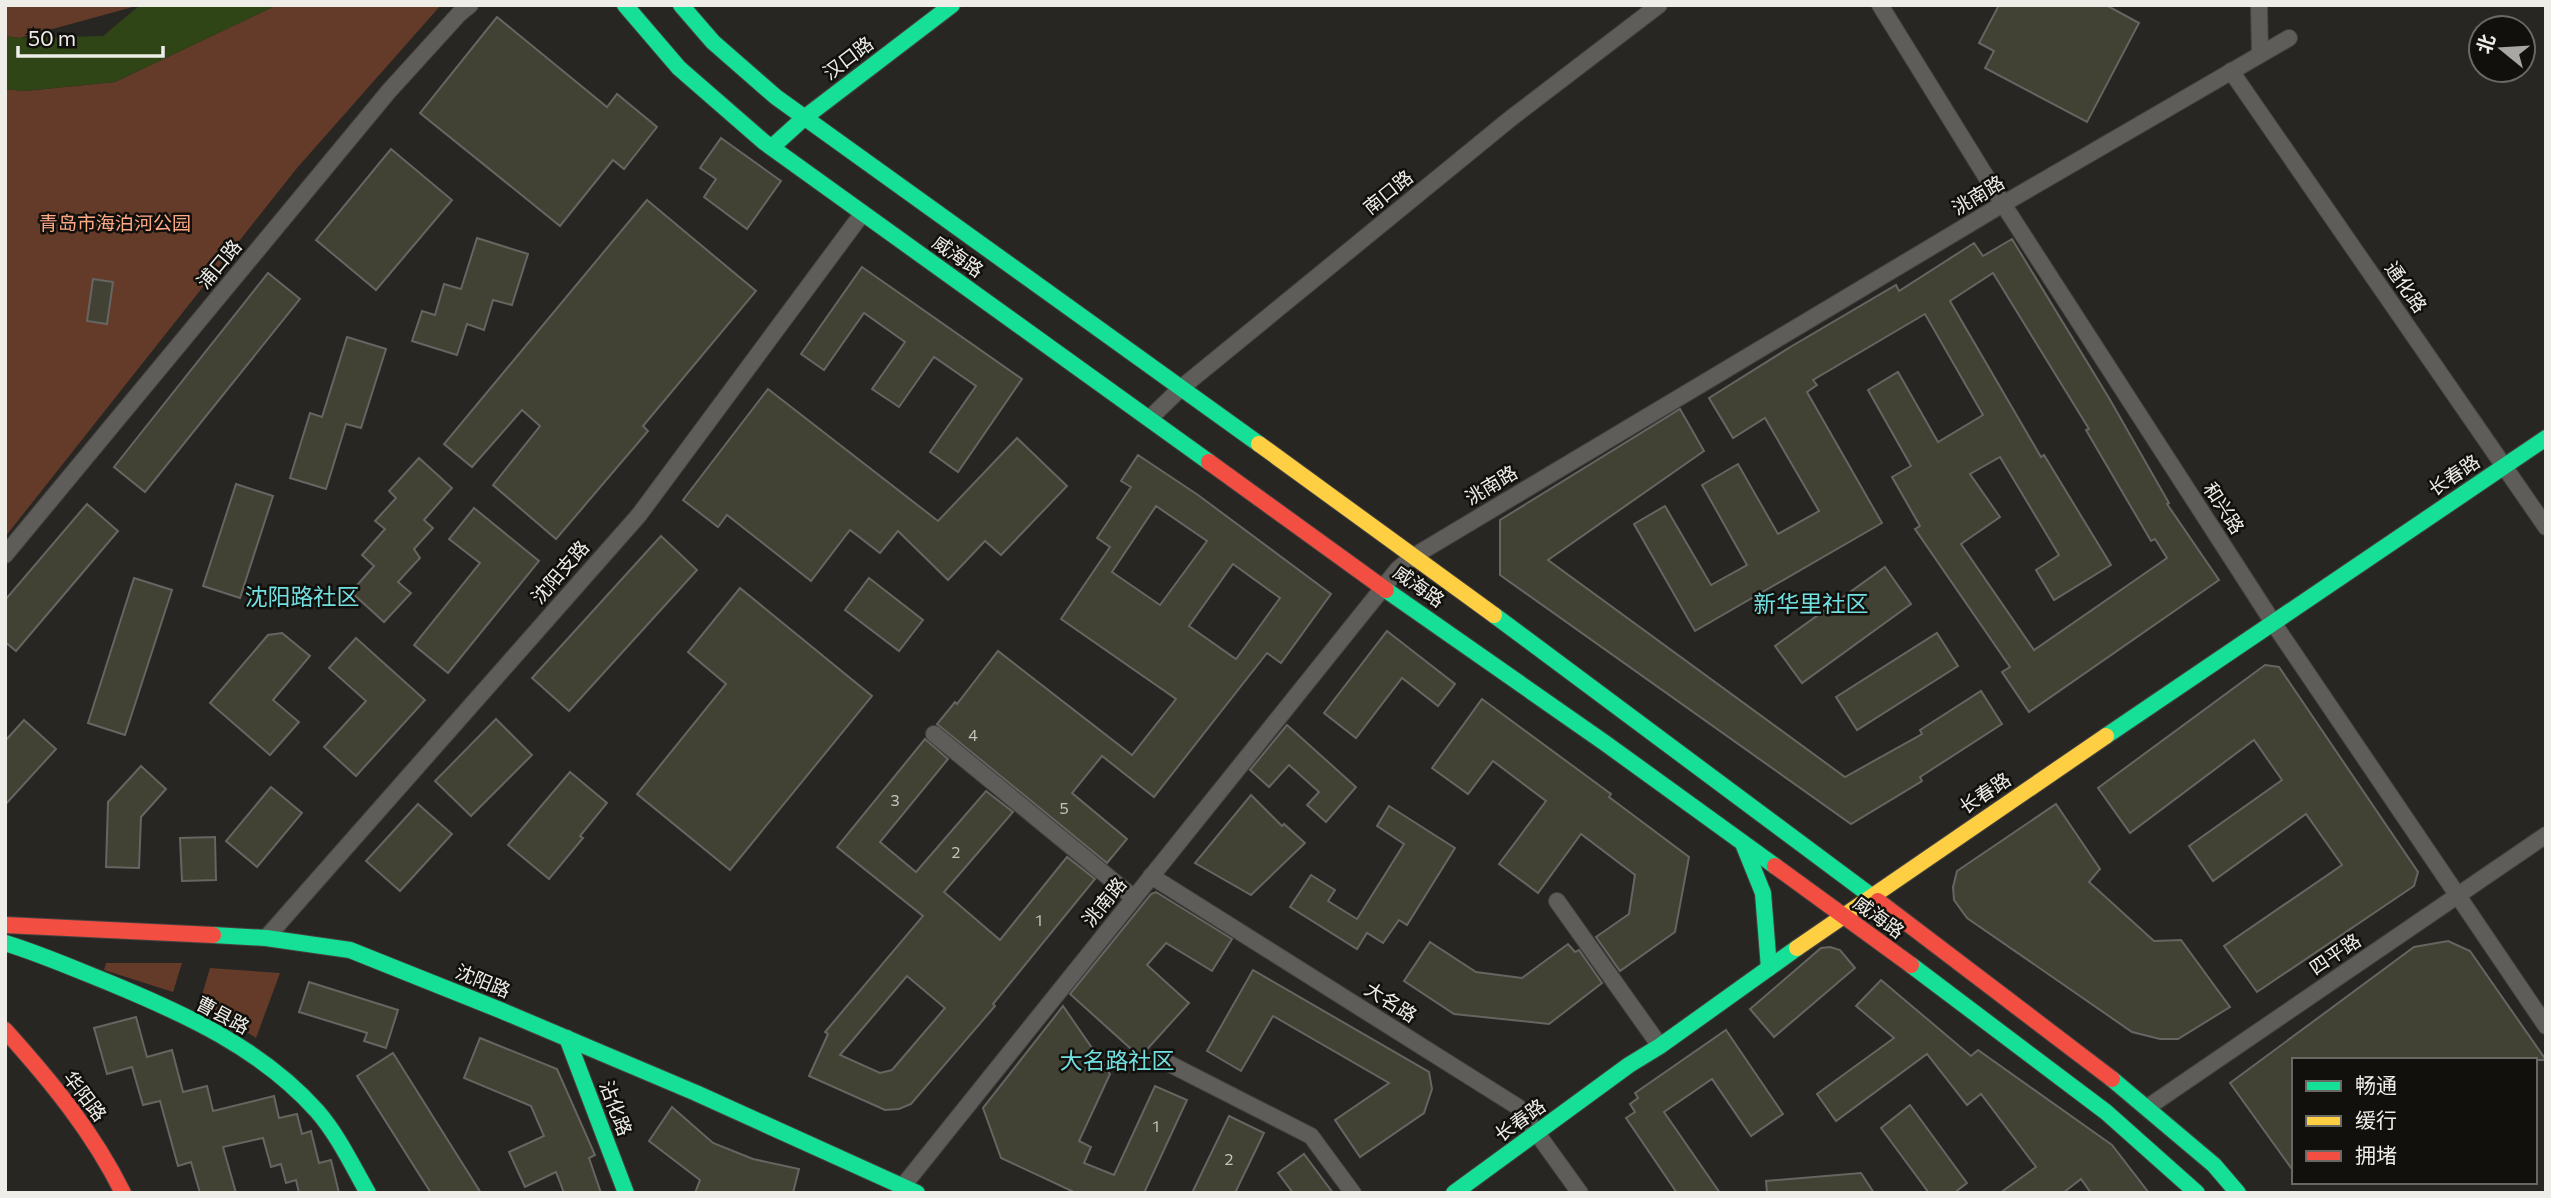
<svg xmlns="http://www.w3.org/2000/svg" width="2551" height="1198" font-family="Commissioner,'Noto Sans SC',sans-serif">
<style>
.green{fill:#643b29}
.water{fill:#2f4516}
.building{fill:#424234;stroke:#666561;stroke-width:2;fill-rule:evenodd}
.lines{fill:none;stroke-linecap:round;stroke-linejoin:round}
.street-casing{stroke:#454340;stroke-width:18}
.fast-casing{stroke:#454340;stroke-width:18}
.slow-casing{stroke:#454340;stroke-width:18}
.jam-casing{stroke:#454340;stroke-width:18}
.street{stroke:#5f5d5a;stroke-width:16}
.fast{stroke:#16e098;stroke-width:16}
.slow{stroke:#ffcf43;stroke-width:16}
.jam{stroke:#f24e42;stroke-width:16}
.labels{text-anchor:middle;stroke-width:5;stroke-linejoin:round;paint-order:stroke}
.number-label{font-size:16px;fill:#c4c2bb}
.street-label{font-size:19px;fill:#efede8;stroke:#11100c}
.park-label{font-size:19px;fill:#ffaa87;stroke:#11100c}
.quarter-label{font-size:23px;fill:#72dfe0;stroke:#11100c}
</style>
<rect width="100%" height="100%" fill="#272622"/>
<!-- green -->
<g class="green">
<path d="M 5,5 L 140,5 L 20,38 L 5,36 Z"/>
<path d="M 277,5 L 441,5 L 297,168 L 5,537 L 5,89 L 25,91 L 115,82 Z"/>
<path d="M 106,963 L 182,963 L 173,992 L 104,970 Z"/>
<path d="M 210,968 L 280,973 L 256,1038 L 200,1002 Z"/>
</g>
<!-- water -->
<path class="water" d="M 140,5 L 277,5 L 115,82 L 24,91 L 5,89 L 5,36 L 20,38 L 103,36 Z"/>
<!-- building -->
<g class="building">
<path d="M 1999,5 L 2106,5 L 2139,23 L 2087,122 L 1985,68 L 1994,51 L 1979,43 Z"/>
<path d="M 497,17 L 607,107 L 617,94 L 657,127 L 624,169 L 613,160 L 560,226 L 420,113 Z"/>
<path d="M 721,138 L 781,181 L 747,229 L 704,197 L 716,179 L 700,168 Z"/>
<path d="M 391,149 L 452,200 L 376,290 L 316,240 Z"/>
<path d="M 647,200 L 756,291 L 643,426 L 648,431 L 556,539 L 493,485 L 540,426 L 522,410 L 472,467 L 444,444 Z"/>
<path d="M 477,238 L 528,254 L 512,305 L 493,300 L 484,330 L 467,324 L 457,355 L 412,341 L 422,311 L 435,315 L 444,284 L 461,289 Z"/>
<path d="M 2012,239 L 2109,398 L 2169,503 L 2167,504 L 2219,580 L 2029,712 L 2002,672 L 2010,667 L 1915,529 L 1920,526 L 1892,477 L 1911,466 L 1868,390 L 1898,372 L 1938,442 L 1983,415 L 1925,314 L 1813,380 L 1817,385 L 1807,392 L 1882,523 L 1695,631 L 1634,524 L 1665,506 L 1711,585 L 1747,565 L 1702,485 L 1738,464 L 1778,534 L 1819,511 L 1765,418 L 1733,438 L 1709,398 L 1792,346 L 1896,285 L 1899,291 L 1974,243 L 1983,256 ZM 1993,273 L 2089,429 L 2086,430 L 2151,541 L 2155,539 L 2167,558 L 2034,650 L 1961,544 L 2000,517 L 1970,474 L 2000,457 L 2059,555 L 2036,570 L 2054,600 L 2111,565 L 2044,455 L 2041,457 L 1950,301 Z"/>
<path d="M 862,267 L 1022,379 L 958,472 L 930,452 L 976,386 L 934,357 L 899,407 L 872,389 L 905,342 L 864,313 L 824,370 L 801,354 Z"/>
<path d="M 268,273 L 300,299 L 145,492 L 114,467 Z"/>
<path d="M 93,279 L 113,282 L 107,324 L 87,321 Z"/>
<path d="M 347,337 L 386,349 L 361,428 L 346,424 L 326,489 L 290,478 L 310,413 L 322,417 Z"/>
<path d="M 768,389 L 938,521 L 1017,438 L 1067,486 L 1001,555 L 985,541 L 948,580 L 898,531 L 880,553 L 850,530 L 811,581 L 727,515 L 718,527 L 683,500 Z"/>
<path d="M 1680,409 L 1704,451 L 1548,560 L 1845,777 L 1922,734 L 1920,730 L 1981,691 L 2002,724 L 1920,777 L 1922,781 L 1851,824 L 1500,575 L 1500,520 Z"/>
<path d="M 1138,455 L 1198,495 L 1331,594 L 1281,663 L 1267,653 L 1154,797 L 1102,756 L 1072,793 L 1127,839 L 1107,863 L 937,724 L 955,702 L 957,704 L 998,651 L 1132,755 L 1176,699 L 1061,619 L 1110,547 L 1097,538 L 1131,487 L 1121,481 ZM 1156,506 L 1207,541 L 1160,605 L 1112,572 ZM 1233,564 L 1280,598 L 1236,659 L 1189,626 Z"/>
<path d="M 419,458 L 452,488 L 424,520 L 433,528 L 414,549 L 420,558 L 398,582 L 411,593 L 384,622 L 351,592 L 374,566 L 362,555 L 385,529 L 375,521 L 396,498 L 389,491 Z"/>
<path d="M 236,484 L 273,496 L 240,598 L 203,586 Z"/>
<path d="M 87,504 L 118,531 L 16,651 L 5,642 L 5,600 Z"/>
<path d="M 474,508 L 539,561 L 448,673 L 414,645 L 480,563 L 449,539 Z"/>
<path d="M 661,536 L 697,570 L 569,711 L 532,678 Z"/>
<path d="M 1885,567 L 1911,604 L 1802,683 L 1775,646 Z"/>
<path d="M 134,578 L 172,590 L 125,735 L 88,723 Z"/>
<path d="M 869,578 L 923,620 L 899,651 L 845,610 Z"/>
<path d="M 740,588 L 872,696 L 730,870 L 637,794 L 726,684 L 688,652 Z"/>
<path d="M 1387,631 L 1455,684 L 1438,706 L 1402,678 L 1356,738 L 1324,713 Z"/>
<path d="M 282,633 L 310,656 L 273,700 L 299,722 L 270,755 L 210,703 L 268,635 Z"/>
<path d="M 1937,633 L 1958,666 L 1857,730 L 1836,697 Z"/>
<path d="M 356,638 L 425,700 L 356,776 L 324,747 L 366,701 L 329,668 Z"/>
<path d="M 2265,665 L 2279,667 L 2418,872 L 2414,886 L 2257,992 L 2224,946 L 2342,865 L 2306,814 L 2213,881 L 2189,846 L 2282,780 L 2254,740 L 2130,833 L 2098,788 Z"/>
<path d="M 1482,699 L 1611,794 L 1609,797 L 1689,857 L 1675,932 L 1620,971 L 1596,937 L 1629,914 L 1635,875 L 1581,834 L 1538,893 L 1499,864 L 1546,801 L 1493,761 L 1468,794 L 1432,768 Z"/>
<path d="M 496,719 L 532,755 L 471,816 L 435,781 Z"/>
<path d="M 24,720 L 56,749 L 5,805 L 5,741 Z"/>
<path d="M 1287,725 L 1356,787 L 1326,822 L 1307,805 L 1319,792 L 1289,765 L 1269,787 L 1250,770 Z"/>
<path d="M 925,739 L 948,759 L 880,842 L 916,872 L 986,791 L 1013,812 L 944,892 L 1000,940 L 1067,857 L 1095,879 L 993,1004 L 995,1006 L 911,1104 L 899,1109 L 885,1110 L 809,1076 L 828,1034 L 825,1032 L 923,916 L 837,847 ZM 907,976 L 945,1008 L 892,1070 L 880,1073 L 840,1055 Z"/>
<path d="M 141,766 L 166,789 L 141,817 L 139,868 L 106,867 L 108,802 Z"/>
<path d="M 570,772 L 607,803 L 580,836 L 583,838 L 549,879 L 508,845 Z"/>
<path d="M 271,787 L 302,813 L 257,867 L 226,841 Z"/>
<path d="M 1251,795 L 1282,826 L 1284,824 L 1305,843 L 1251,895 L 1195,863 Z"/>
<path d="M 418,804 L 452,834 L 400,891 L 366,861 Z"/>
<path d="M 2056,804 L 2100,869 L 2089,882 L 2154,941 L 2181,940 L 2230,1007 L 2178,1039 L 2160,1039 L 2132,1032 L 1967,918 L 1954,900 L 1953,887 L 1957,871 Z"/>
<path d="M 1389,806 L 1455,848 L 1407,925 L 1399,920 L 1383,943 L 1367,933 L 1357,949 L 1290,907 L 1311,875 L 1335,890 L 1328,901 L 1357,919 L 1404,844 L 1377,826 Z"/>
<path d="M 215,837 L 216,880 L 182,881 L 180,838 Z"/>
<path d="M 1156,892 L 1232,939 L 1212,971 L 1166,943 L 1147,965 L 1189,1003 L 1140,1057 L 1070,994 L 1151,894 Z"/>
<path d="M 2448,941 L 2470,951 L 2546,1060 L 2294,1060 L 2294,1172 L 2230,1083 L 2414,947 Z"/>
<path d="M 1430,942 L 1476,972 L 1522,978 L 1568,944 L 1575,952 L 1579,950 L 1602,983 L 1549,1024 L 1454,1014 L 1404,981 Z"/>
<path d="M 1830,947 L 1840,950 L 1855,968 L 1774,1037 L 1750,1009 L 1821,948 Z"/>
<path d="M 1253,970 L 1429,1072 L 1432,1089 L 1424,1113 L 1360,1157 L 1335,1120 L 1389,1083 L 1273,1016 L 1241,1071 L 1207,1051 Z"/>
<path d="M 1881,980 L 1971,1056 L 1978,1050 L 2112,1145 L 2149,1193 L 2091,1193 L 2081,1179 L 2063,1193 L 2000,1193 L 2036,1167 L 1981,1094 L 1967,1105 L 1927,1054 L 1836,1121 L 1817,1094 L 1894,1038 L 1856,1006 Z"/>
<path d="M 309,982 L 398,1010 L 386,1048 L 364,1041 L 367,1033 L 299,1012 Z"/>
<path d="M 1063,1006 L 1110,1074 L 1079,1141 L 1091,1147 L 1084,1163 L 1114,1175 L 1155,1086 L 1187,1100 L 1144,1193 L 1076,1193 L 1001,1158 L 983,1108 Z"/>
<path d="M 136,1017 L 147,1057 L 172,1050 L 183,1092 L 207,1086 L 213,1111 L 274,1096 L 279,1118 L 297,1114 L 302,1134 L 311,1131 L 319,1163 L 331,1160 L 339,1193 L 299,1193 L 296,1180 L 286,1183 L 281,1164 L 271,1167 L 263,1138 L 223,1147 L 236,1193 L 200,1193 L 191,1162 L 178,1166 L 160,1101 L 143,1105 L 132,1067 L 107,1074 L 94,1028 Z"/>
<path d="M 1726,1030 L 1783,1114 L 1751,1136 L 1712,1079 L 1664,1112 L 1720,1193 L 1677,1193 L 1626,1118 L 1635,1112 L 1630,1104 L 1638,1098 L 1635,1093 Z"/>
<path d="M 480,1038 L 557,1069 L 595,1155 L 589,1158 L 601,1193 L 564,1193 L 556,1172 L 525,1187 L 509,1152 L 544,1136 L 531,1106 L 464,1078 Z"/>
<path d="M 393,1053 L 481,1193 L 431,1193 L 357,1076 Z"/>
<path d="M 1910,1105 L 1967,1183 L 1954,1193 L 1929,1193 L 1881,1128 Z"/>
<path d="M 672,1107 L 713,1143 L 753,1159 L 799,1169 L 793,1193 L 695,1193 L 700,1180 L 649,1141 Z"/>
<path d="M 1229,1116 L 1264,1133 L 1235,1193 L 1192,1193 Z"/>
<path d="M 1304,1154 L 1333,1193 L 1293,1193 L 1278,1173 Z"/>
<path d="M 1861,1173 L 1874,1193 L 1767,1193 L 1766,1181 Z"/>
</g>
<g class="lines">
<defs>
<g id="street">
<path d="M 1880,5 L 2003,204 L 2274,624 L 2546,1026"/>
<path d="M 2259,5 L 2260,54"/>
<path d="M 2231,71 L 2546,527"/>
<path d="M 1150,418 L 1181,388 L 1510,119 L 1659,5"/>
<path d="M 5,555 L 389,91 L 459,14 L 470,5"/>
<path d="M 934,734 L 1134,898"/>
<path d="M 1151,876 L 1518,1107 L 1580,1193"/>
<path d="M 1557,901 L 1660,1046"/>
<path d="M 266,938 L 639,515 L 862,214"/>
<path d="M 1158,1058 L 1311,1136 L 1353,1193"/>
<path d="M 2148,1107 L 2546,835"/>
<path d="M 903,1186 L 1398,569 L 1414,556 L 2003,204 L 2289,38"/>
</g>
<g id="fast">
<path d="M 625,5 L 679,68 L 764,142 L 1209,462"/>
<path d="M 681,5 L 713,42 L 776,97 L 1259,444"/>
<path d="M 772,147 L 804,118 L 952,5"/>
<path d="M 1386,590 L 1605,743 L 1775,866"/>
<path d="M 1494,615 L 1878,901"/>
<path d="M 2106,736 L 2546,438"/>
<path d="M 1744,846 L 1763,893 L 1769,968"/>
<path d="M 213,935 L 266,938 L 350,950 L 500,1010 L 696,1093 L 917,1193"/>
<path d="M 5,943 C 41,954 75,969 110,983 C 185,1014 262,1049 317,1111 C 338,1135 352,1165 368,1193"/>
<path d="M 1911,965 L 2106,1112 L 2197,1193"/>
<path d="M 567,1038 L 626,1193"/>
<path d="M 2112,1079 L 2214,1165 L 2238,1193"/>
<path d="M 1454,1193 L 1629,1065 L 1660,1046 L 1797,948"/>
</g>
<g id="slow">
<path d="M 1259,444 L 1494,615"/>
<path d="M 1797,948 L 2106,736"/>
</g>
<g id="jam">
<path d="M 1209,462 L 1386,590"/>
<path d="M 1775,866 L 1911,965"/>
<path d="M 1878,901 L 2112,1079"/>
<path d="M 5,925 L 213,935"/>
<path d="M 5,1030 C 50,1080 93,1132 123,1193"/>
</g>
</defs>
<!-- street casing -->
<use href="#street" class="street-casing"/>
<!-- fast casing -->
<use href="#fast" class="fast-casing"/>
<!-- slow casing -->
<use href="#slow" class="slow-casing"/>
<!-- jam casing -->
<use href="#jam" class="jam-casing"/>
<!-- street -->
<use href="#street" class="street"/>
<!-- fast -->
<use href="#fast" class="fast"/>
<!-- slow -->
<use href="#slow" class="slow"/>
<!-- jam -->
<use href="#jam" class="jam"/>
</g>
<g class="labels">
<!-- number labels -->
<g class="number-label">
<text x="973" y="741">4</text>
<text x="895" y="806">3</text>
<text x="1064" y="814">5</text>
<text x="956" y="858">2</text>
<text x="1039" y="926">1</text>
<text x="1156" y="1132">1</text>
<text x="1229" y="1165">2</text>
</g>
<!-- street labels -->
<g class="street-label">
<text transform="translate(848 58) rotate(-37)" y="7">汉口路</text>
<text transform="translate(1388 192) rotate(-39)" y="7">南口路</text>
<text transform="translate(1978 195) rotate(-31)" y="7">洮南路</text>
<text transform="translate(958 256) rotate(35)" y="7">威海路</text>
<text transform="translate(219 264) rotate(-50)" y="7">浦口路</text>
<text transform="translate(2406 287) rotate(55)" y="7">通化路</text>
<text transform="translate(2454 475) rotate(-34)" y="7">长春路</text>
<text transform="translate(1491 485) rotate(-31)" y="7">洮南路</text>
<text transform="translate(2224 508) rotate(57)" y="7">和兴路</text>
<text transform="translate(560 572) rotate(-49)" y="7">沈阳支路</text>
<text transform="translate(1419 586) rotate(35)" y="7">威海路</text>
<text transform="translate(1985 793) rotate(-34)" y="7">长春路</text>
<text transform="translate(1104 902) rotate(-51)" y="7">洮南路</text>
<text transform="translate(1879 917) rotate(36)" y="7">威海路</text>
<text transform="translate(2335 954) rotate(-34)" y="7">四平路</text>
<text transform="translate(483 981) rotate(22)" y="7">沈阳路</text>
<text transform="translate(1391 1002) rotate(32)" y="7">大名路</text>
<text transform="translate(223 1015) rotate(28)" y="7">曹县路</text>
<text transform="translate(85 1096) rotate(53)" y="7">华阳路</text>
<text transform="translate(616 1108) rotate(69)" y="7">沾化路</text>
<text transform="translate(1520 1120) rotate(-36)" y="7">长春路</text>
</g>
<!-- park labels -->
<g class="park-label">
<text x="115" y="230">青岛市海泊河公园</text>
</g>
<!-- quarter labels -->
<g class="quarter-label">
<text x="302" y="605">沈阳路社区</text>
<text x="1811" y="612">新华里社区</text>
<text x="1117" y="1069">大名路社区</text>
</g>
</g>
<!-- border -->
<rect width="2551" height="1198" fill="none" stroke="#efede8" stroke-width="14"/>
<!-- legend -->
<rect x="2292" y="1058" width="245" height="126" fill="#11100c" stroke="#6a6864" stroke-width="2"/>
<rect x="2306" y="1081" width="35" height="10" fill="#16e098" stroke="#6a6864" stroke-width="2"/>
<text x="2355" y="1093" font-size="21" fill="#efede8">畅通</text>
<rect x="2306" y="1116" width="35" height="10" fill="#ffcf43" stroke="#6a6864" stroke-width="2"/>
<text x="2355" y="1128" font-size="21" fill="#efede8">缓行</text>
<rect x="2306" y="1151" width="35" height="10" fill="#f24e42" stroke="#6a6864" stroke-width="2"/>
<text x="2355" y="1163" font-size="21" fill="#efede8">拥堵</text>
<!-- north arrow -->
<g transform="translate(2502 49) rotate(288)"><circle r="33" fill="#11100c" stroke="#6a6864" stroke-width="2"/>
<path d="M0-5L12 26L0 18L-12 26Z" fill="#a9a7a3"/>
<text y="-10" font-size="19" font-weight="bold" text-anchor="middle" fill="#efede8">北</text>
</g>
<!-- scale -->
<path d="M18 46v10h145v-10" fill="none" stroke="#efede8" stroke-width="3.5"/>
<text x="28" y="46" font-size="21" fill="#efede8" stroke="#11100c" stroke-width="5" paint-order="stroke">50 m</text>
</svg>
